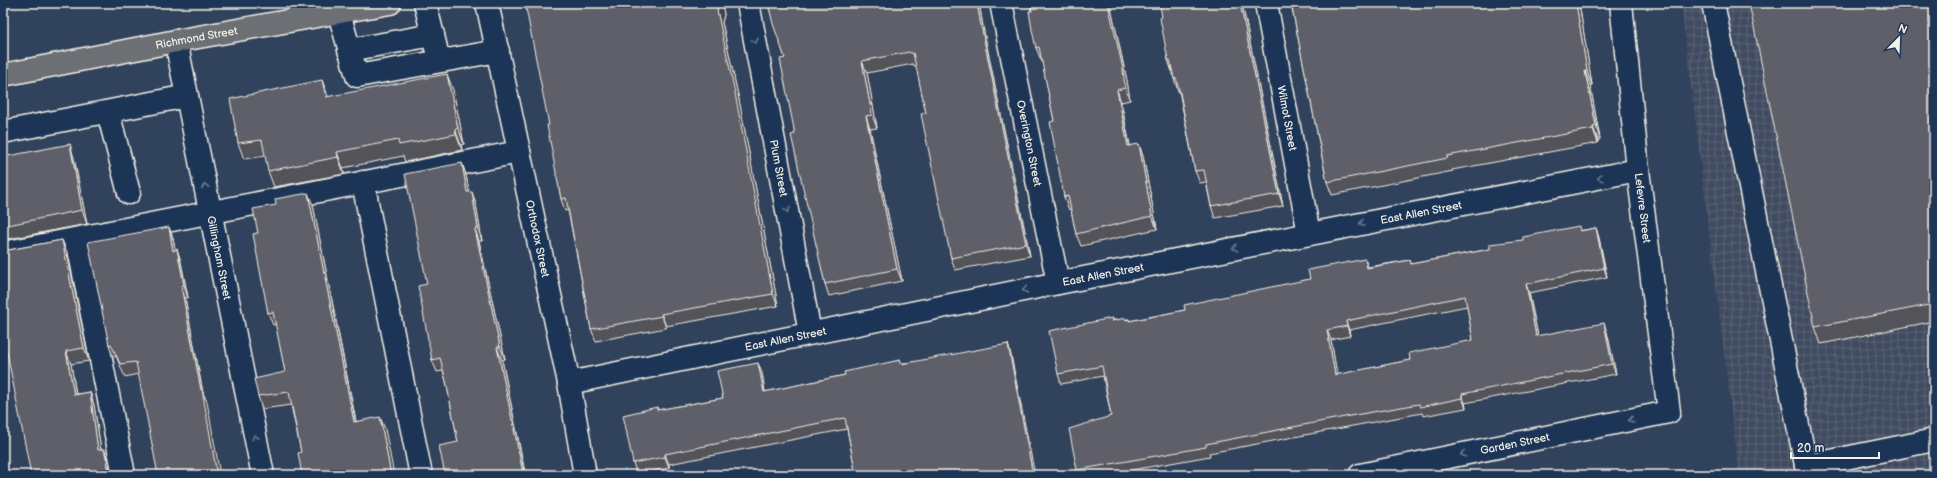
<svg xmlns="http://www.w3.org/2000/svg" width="1937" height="478" font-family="'Balsamiq Sans',sans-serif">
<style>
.industrial{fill:url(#industrial-grid)}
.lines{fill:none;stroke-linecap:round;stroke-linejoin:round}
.minor-casing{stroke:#f4f1e8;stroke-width:25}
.major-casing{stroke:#f4f1e8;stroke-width:25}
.minor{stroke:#1d3557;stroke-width:22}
.major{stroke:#6c6f75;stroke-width:22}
.wall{fill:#52525a;stroke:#f4f1e8;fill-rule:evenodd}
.shaded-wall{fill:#42424a;stroke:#f4f1e8}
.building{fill:#5f5f69;stroke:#f4f1e8;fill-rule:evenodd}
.oneway{stroke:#68778a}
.labels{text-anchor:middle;stroke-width:4;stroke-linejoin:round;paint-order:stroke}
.street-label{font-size:11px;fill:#f4f1e8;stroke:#1d3557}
</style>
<defs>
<pattern id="industrial-grid" width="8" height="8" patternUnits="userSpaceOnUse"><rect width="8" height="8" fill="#3f4b60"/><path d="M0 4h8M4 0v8" fill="none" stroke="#5b6577"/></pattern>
</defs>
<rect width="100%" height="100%" fill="#31425c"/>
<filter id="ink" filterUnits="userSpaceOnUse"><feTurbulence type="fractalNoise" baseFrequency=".025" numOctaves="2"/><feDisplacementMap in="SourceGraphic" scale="8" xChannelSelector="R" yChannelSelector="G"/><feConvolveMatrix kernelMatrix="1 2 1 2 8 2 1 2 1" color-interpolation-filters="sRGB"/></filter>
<g filter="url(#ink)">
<!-- industrial -->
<path class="industrial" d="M 1681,3 L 1934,3 L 1934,475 L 1739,475 Z"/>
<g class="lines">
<defs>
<g id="minor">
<path d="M 299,3 L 302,18"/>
<path d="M 425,3 L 436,48"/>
<path id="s1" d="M 487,3 L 569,383 L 585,475"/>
<path id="s2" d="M 748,3 L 810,333"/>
<path id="s3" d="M 1001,3 L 1058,283"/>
<path id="s4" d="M 1266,3 L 1309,234"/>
<path d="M 1713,3 L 1808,475"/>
<path d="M 339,13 L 357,76 L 498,51"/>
<path id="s5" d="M 176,41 L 263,475"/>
<path d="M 349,50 L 433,35"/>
<path d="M 108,112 L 129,193"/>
<path d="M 3,132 L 187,96"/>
<path d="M 363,182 L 421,475"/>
<path d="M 77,239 L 124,475"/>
<path d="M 3,253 L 519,152"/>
<path id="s6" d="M 569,383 L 1058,283 L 1638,170"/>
<path d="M 1806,466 L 1934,440"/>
<path id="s7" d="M 1360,475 L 1669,412 L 1638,170 L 1621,3"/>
</g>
<g id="major">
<path id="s8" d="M 3,75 L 176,41 L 390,3"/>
</g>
</defs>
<!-- minor casing -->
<use href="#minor" class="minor-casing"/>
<!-- major casing -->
<use href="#major" class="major-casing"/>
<!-- minor -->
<use href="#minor" class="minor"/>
<!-- major -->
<use href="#major" class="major"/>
</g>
<!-- wall -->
<g class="wall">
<path d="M 766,3 L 979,3 L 984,32 L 1030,256 L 955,270 L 951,258 L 926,113 L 916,65 L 914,66 L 913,64 L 867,73 L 877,128 L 870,129 L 902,281 L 829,296 L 825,284 L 795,134 L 785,58 L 769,8 L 767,5 Z"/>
<path d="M 1030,3 L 1110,3 L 1127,81 L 1130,100 L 1121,102 L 1130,145 L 1143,156 L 1157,229 L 1081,246 L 1076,234 L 1071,209 L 1069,210 L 1064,197 L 1054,121 L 1042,60 L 1041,60 L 1036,48 Z"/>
<path d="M 1166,3 L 1242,3 L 1283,206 L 1215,218 L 1211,206 L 1206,182 L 1200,183 L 1195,171 L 1179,91 L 1178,91 L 1174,79 L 1172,72 L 1168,60 L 1162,17 Z"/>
<path d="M 1291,3 L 1579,3 L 1592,85 L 1590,85 L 1600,139 L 1598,140 L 1598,143 L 1452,170 L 1453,171 L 1332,195 L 1327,182 Z"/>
<path d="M 1934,3 L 1934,321 L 1821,344 L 1815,327 Z"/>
<path d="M 723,8 L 724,15 L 722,22 L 739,100 L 778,306 L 666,326 L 666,328 L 596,341 L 591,329 L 568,210 L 565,211 L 561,199 L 549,125 Z"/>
<path d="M 453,90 L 464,144 L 461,145 L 462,150 L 405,162 L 403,156 L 343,168 L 344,174 L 274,187 L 268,171 L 266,156 L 244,159 L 238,143 L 328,97 Z"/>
<path d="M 3,157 L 74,158 L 87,224 L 3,240 Z"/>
<path d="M 462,163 L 466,175 L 469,192 L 476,204 L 482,241 L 479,241 L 505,359 L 502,360 L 525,472 L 526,472 L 527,475 L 445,475 L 458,442 L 446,381 L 443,371 L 437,372 L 432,360 L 427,284 Z"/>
<path d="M 313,205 L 356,421 L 385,429 L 301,452 L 291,405 L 262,409 L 258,396 L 285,372 L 276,324 L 273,325 L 268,313 L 258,233 Z"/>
<path d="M 169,227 L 173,239 L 175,250 L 177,249 L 181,262 L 188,298 L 185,298 L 203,393 L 207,402 L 138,374 L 125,377 L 116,356 L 113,357 L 109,345 Z"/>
<path d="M 1596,228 L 1599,238 L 1607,277 L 1529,293 L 1538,336 L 1607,332 L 1616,374 L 1465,403 L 1466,408 L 1423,416 L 1422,413 L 1358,425 L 1209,453 L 1210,456 L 1104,475 L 1079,475 L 1077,470 L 1111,416 L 1103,376 L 1061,384 L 1058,374 L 1112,318 L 1113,320 L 1129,319 L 1129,321 L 1185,310 L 1310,279 L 1365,259 L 1368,267 L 1410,260 L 1411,264 L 1490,249 L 1523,240 ZM 1467,306 L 1473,340 L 1410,360 L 1337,375 L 1331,340 L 1350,336 L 1349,330 Z"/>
<path d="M 62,240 L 67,253 L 89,361 L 71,364 L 76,394 L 90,392 L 94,405 L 101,450 L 104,449 L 109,462 L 3,335 L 3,251 Z"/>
<path d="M 1011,355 L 855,470 L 847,429 L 669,464 L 669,468 L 637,474 L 633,463 L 657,407 L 658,410 L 723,398 L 762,373 L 765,392 L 845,375 L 900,360 L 902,363 Z"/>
</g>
<!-- shaded-wall -->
<g class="shaded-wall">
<path d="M 720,3 L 721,3 L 723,8 L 724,15 L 722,22 L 739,100 L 778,306 L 773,294 L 717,10 Z"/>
<path d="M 977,3 L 979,3 L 984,32 L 1030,256 L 1026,244 L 980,20 Z"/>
<path d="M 1108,3 L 1110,3 L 1127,81 L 1130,100 L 1125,88 Z"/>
<path d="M 1240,3 L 1242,3 L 1283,206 L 1279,194 Z"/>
<path d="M 1576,3 L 1579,3 L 1592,85 L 1587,71 Z"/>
<path d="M 862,61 L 867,73 L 877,128 L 872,115 Z"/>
<path d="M 1585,71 L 1590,85 L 1600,139 L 1596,126 Z"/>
<path d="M 447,74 L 453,90 L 464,144 L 458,128 Z"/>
<path d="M 322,80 L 328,96 L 332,114 L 326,97 Z"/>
<path d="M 1117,90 L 1121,102 L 1132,158 L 1128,146 Z"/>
<path d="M 866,116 L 870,129 L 902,281 L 897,269 Z"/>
<path d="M 1593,127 L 1598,140 L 1598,143 L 1593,129 Z"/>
<path d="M 455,129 L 461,145 L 462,150 L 456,134 Z"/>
<path d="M 70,144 L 74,158 L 87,224 L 82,210 Z"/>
<path d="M 1139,144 L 1143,156 L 1157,229 L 1152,216 Z"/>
<path d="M 337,152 L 343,168 L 344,174 L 338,157 Z"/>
<path d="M 462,163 L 466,175 L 472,205 L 467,192 Z"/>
<path d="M 472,192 L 476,204 L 482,241 L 478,228 Z"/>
<path d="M 308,193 L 313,205 L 358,434 L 354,422 Z"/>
<path d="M 169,227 L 173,239 L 178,263 L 173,251 Z"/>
<path d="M 1596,228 L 1599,238 L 1607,277 L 1604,268 Z"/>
<path d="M 475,229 L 479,241 L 505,359 L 500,347 Z"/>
<path d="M 62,240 L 67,253 L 89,361 L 84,348 Z"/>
<path d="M 177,249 L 181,262 L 188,298 L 184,285 Z"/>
<path d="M 1526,284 L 1529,293 L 1540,346 L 1536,336 Z"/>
<path d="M 181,286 L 185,298 L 203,393 L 207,402 L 220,475 L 217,475 Z"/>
<path d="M 661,314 L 666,326 L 666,328 L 662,316 Z"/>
<path d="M 1346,321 L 1349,330 L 1350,336 L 1347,326 Z"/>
<path d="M 1604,323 L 1607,332 L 1616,374 L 1612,364 Z"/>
<path d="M 1327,330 L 1331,340 L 1339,385 L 1335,375 Z"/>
<path d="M 1008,344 L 1011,355 L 1035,475 L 1033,475 Z"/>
<path d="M 497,347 L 502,360 L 525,475 L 523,473 Z"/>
<path d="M 66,351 L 71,364 L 78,408 L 74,395 Z"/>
<path d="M 758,363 L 762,373 L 767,403 L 764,392 Z"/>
<path d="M 90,392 L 94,405 L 103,464 L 98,450 Z"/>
<path d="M 1462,394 L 1465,403 L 1466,408 L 1462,398 Z"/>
<path d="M 380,417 L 385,429 L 394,475 L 391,475 Z"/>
<path d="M 104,449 L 109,462 L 111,475 L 110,475 Z"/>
<path d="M 665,454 L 669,464 L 669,468 L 665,457 Z"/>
</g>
<!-- building -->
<g class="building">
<path d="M 525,3 L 720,3 L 717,10 L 734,88 L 773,294 L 661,314 L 662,316 L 591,329 L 566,198 L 561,199 L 547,125 L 549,125 Z"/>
<path d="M 768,3 L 977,3 L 980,20 L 1026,244 L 951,258 L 921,114 L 926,113 L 913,53 L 910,53 L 909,52 L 862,61 L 872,115 L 866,116 L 897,269 L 825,284 L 791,135 L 795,134 L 780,59 L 785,58 L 773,24 Z"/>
<path d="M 1030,3 L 1108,3 L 1123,69 L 1125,88 L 1117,90 L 1128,146 L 1139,144 L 1152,216 L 1076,234 L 1068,196 L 1064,197 L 1050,122 L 1054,121 L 1039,47 L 1036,48 L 1032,30 L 1029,11 L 1032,11 Z"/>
<path d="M 1166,3 L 1240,3 L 1279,194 L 1211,206 L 1204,170 L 1195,171 L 1180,93 L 1176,78 L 1174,79 L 1170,60 L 1168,60 L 1160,18 L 1162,17 L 1160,5 L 1167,4 Z"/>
<path d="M 1291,3 L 1576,3 L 1587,71 L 1585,71 L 1596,126 L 1593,127 L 1593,129 L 1447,156 L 1448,158 L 1327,182 Z"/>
<path d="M 1749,3 L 1934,3 L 1934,304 L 1815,327 Z"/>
<path d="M 447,74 L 458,128 L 455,129 L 456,134 L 399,145 L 398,140 L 337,152 L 338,157 L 268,171 L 262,140 L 238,143 L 230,99 L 322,80 L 326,97 Z"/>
<path d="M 70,144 L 82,210 L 3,226 L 3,157 Z"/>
<path d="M 462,163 L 467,192 L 472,192 L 478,228 L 475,229 L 500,347 L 497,347 L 523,473 L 526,472 L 527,475 L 445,475 L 439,446 L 458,442 L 446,381 L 440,358 L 432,360 L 418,286 L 427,284 L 405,174 Z"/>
<path d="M 308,193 L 354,422 L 380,417 L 391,475 L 302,475 L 298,453 L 301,452 L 289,392 L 258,396 L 254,379 L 285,372 L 273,312 L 268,313 L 253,234 L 258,233 L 253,209 L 276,205 L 275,199 Z"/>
<path d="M 1579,226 L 1580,231 L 1596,228 L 1604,268 L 1526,284 L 1536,336 L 1604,323 L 1612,364 L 1462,394 L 1462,398 L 1420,407 L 1419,404 L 1355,415 L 1206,444 L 1206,447 L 1077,470 L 1069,429 L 1111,416 L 1102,366 L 1058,374 L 1049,331 L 1112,318 L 1112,321 L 1125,318 L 1126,320 L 1129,319 L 1129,321 L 1185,310 L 1184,305 L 1310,279 L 1308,270 L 1365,259 L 1367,268 L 1410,260 L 1411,264 L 1490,249 L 1490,244 L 1523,240 L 1523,237 ZM 1465,296 L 1473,340 L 1409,353 L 1410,360 L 1335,375 L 1327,330 L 1347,326 L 1346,321 Z"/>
<path d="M 169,227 L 173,251 L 177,249 L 184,285 L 181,286 L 201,390 L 202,389 L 217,475 L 158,475 L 136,362 L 120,364 L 111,344 L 109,345 L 88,242 Z"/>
<path d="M 62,240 L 84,348 L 66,351 L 74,395 L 90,392 L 98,450 L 104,449 L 110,475 L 31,475 L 3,332 L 3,251 Z"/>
<path d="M 1008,344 L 1033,475 L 828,475 L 855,470 L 845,418 L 665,454 L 665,457 L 633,463 L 623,415 L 657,407 L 657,410 L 723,398 L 717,371 L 758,363 L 764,392 L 845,375 L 844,372 L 900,360 L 901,364 Z"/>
<path d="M 1608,473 L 1608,475 L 1597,475 Z"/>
</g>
<!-- one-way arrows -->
<defs><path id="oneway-chevron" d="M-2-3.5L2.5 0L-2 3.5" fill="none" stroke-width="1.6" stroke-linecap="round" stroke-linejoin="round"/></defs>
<g class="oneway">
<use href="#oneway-chevron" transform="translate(755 41) rotate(79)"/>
<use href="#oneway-chevron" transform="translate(1600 178) rotate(169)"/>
<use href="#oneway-chevron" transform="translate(205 186) rotate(-101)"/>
<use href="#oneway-chevron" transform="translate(787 210) rotate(79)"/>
<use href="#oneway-chevron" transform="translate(1362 223) rotate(169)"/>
<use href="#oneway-chevron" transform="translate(1235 248) rotate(169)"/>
<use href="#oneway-chevron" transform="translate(1025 290) rotate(169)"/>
<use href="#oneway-chevron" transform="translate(1631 420) rotate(168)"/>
<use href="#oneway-chevron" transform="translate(255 437) rotate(-101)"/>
<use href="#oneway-chevron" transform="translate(1463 454) rotate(168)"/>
</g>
</g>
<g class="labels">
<!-- street labels -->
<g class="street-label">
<text dy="4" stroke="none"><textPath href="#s8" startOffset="197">Richmond Street</textPath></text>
<text dy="4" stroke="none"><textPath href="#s4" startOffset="117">Wilmot Street</textPath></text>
<text dy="4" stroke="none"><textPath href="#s3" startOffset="143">Overington Street</textPath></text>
<text dy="4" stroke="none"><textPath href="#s2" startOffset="168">Plum Street</textPath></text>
<text transform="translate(1643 208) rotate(83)" y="4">Lefevre Street</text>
<text dy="4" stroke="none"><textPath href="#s6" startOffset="869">East Allen Street</textPath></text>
<text dy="4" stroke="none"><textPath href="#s1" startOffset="241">Orthodox Street</textPath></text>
<text dy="4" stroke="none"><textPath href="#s5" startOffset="221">Gillingham Street</textPath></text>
<text dy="4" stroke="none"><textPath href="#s6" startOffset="545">East Allen Street</textPath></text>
<text dy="4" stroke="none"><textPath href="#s6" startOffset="221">East Allen Street</textPath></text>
<text dy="4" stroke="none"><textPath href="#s7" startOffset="158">Garden Street</textPath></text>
</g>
</g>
<!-- margin -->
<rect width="1937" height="478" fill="none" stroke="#1d3557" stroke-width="16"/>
<rect x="8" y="8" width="1921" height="462" fill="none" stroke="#f4f1e8" stroke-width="1.5" filter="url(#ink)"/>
<!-- north arrow -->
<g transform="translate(1899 38) rotate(23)" stroke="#1d3557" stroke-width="3" paint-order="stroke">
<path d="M0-3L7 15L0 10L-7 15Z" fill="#f4f1e8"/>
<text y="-6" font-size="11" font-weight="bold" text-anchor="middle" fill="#f4f1e8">N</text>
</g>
<!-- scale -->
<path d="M1791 452v6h88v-6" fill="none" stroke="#f4f1e8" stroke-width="2"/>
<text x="1797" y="452" font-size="12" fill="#f4f1e8" stroke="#1d3557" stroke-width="3" paint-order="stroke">20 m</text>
</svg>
